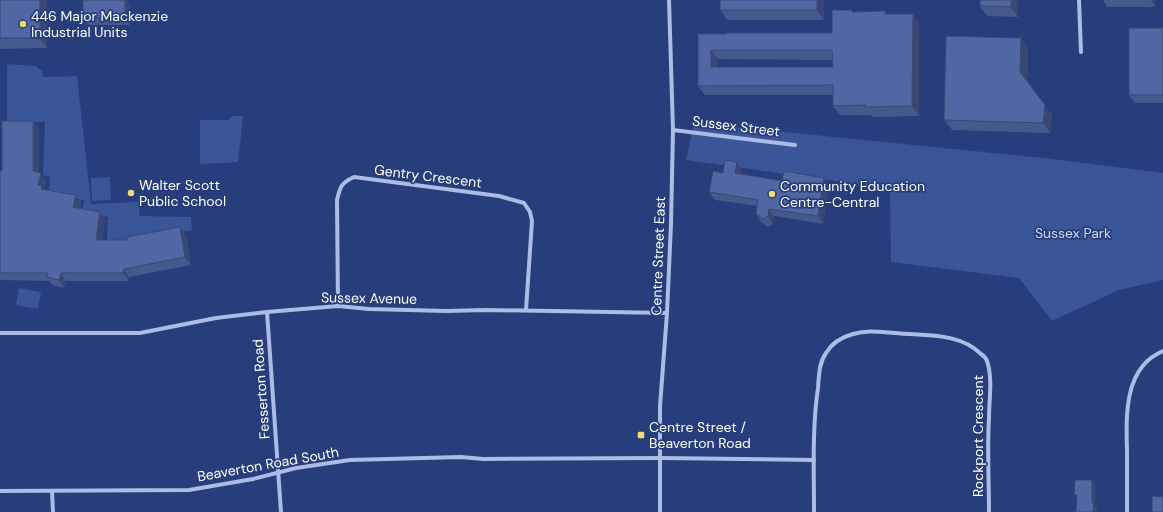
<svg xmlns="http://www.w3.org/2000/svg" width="1163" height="512" font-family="'DM Sans',sans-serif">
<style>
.green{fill:#3b5599}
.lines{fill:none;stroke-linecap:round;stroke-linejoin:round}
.street{stroke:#acbce4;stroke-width:4}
.wall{fill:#45598d;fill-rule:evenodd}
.shaded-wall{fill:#384873}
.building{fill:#5067a4;stroke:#384873;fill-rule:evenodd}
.poi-dot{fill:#ecde73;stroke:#273d7c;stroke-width:1.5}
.labels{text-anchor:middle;stroke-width:3.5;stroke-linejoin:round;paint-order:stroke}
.poi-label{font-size:14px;fill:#fff;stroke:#273d7c;text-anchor:start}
.street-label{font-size:14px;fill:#fff;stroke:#273d7c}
.park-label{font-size:14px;fill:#cfd9f3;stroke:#273d7c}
</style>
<rect width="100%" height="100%" fill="#273d7c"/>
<!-- green -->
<g class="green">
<path d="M 7,64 L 35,66 L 42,71 L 43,77 L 77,76 L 91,204 L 140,202 L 139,216 L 191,217 L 192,230 L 128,241 L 107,243 L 108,217 L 82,213 L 84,200 L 51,194 L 51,190 L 49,190 L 50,177 L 43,175 L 45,122 L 7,121 Z"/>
<path d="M 233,116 L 243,116 L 238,162 L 200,164 L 200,120 L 228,120 Z"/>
<path d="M 694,123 L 1043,158 L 1163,173 L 1163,280 L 1119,290 L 1052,321 L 1019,278 L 891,262 L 890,189 L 686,160 Z"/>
<path d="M 110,177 L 111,200 L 92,201 L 91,178 Z"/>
<path d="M 19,288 L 41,292 L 38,309 L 16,305 Z"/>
</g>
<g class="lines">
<!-- street -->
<g class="street">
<path d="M 1079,0 L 1081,52"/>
<path d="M 673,130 L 795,145"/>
<path d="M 338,306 L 337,200 C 340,187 341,183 354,177 L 499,196 L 524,203 L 530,212 L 532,221 L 526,310"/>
<path d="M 267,312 L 281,512"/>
<path d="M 0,333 L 140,333 L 216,318 L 267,312 L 338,306 L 369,309 L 446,311 L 486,310 L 667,313"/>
<path d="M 0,491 L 189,490 L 253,479 L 296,468 L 350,460 L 461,457 L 483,459 L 661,458 L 814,460"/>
<path d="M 52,492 L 53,512"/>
<path d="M 660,512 L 660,406 L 667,313 L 671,224 L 673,130 L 669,0"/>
<path d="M 814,512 C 814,470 812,429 818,388 C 819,375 819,363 826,353 C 832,343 842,337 853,334 C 867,330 880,332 895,333 C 923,336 959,332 981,354 C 984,356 986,358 987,361 C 993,379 989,399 989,418 C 987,449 989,481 989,512"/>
<path d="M 1127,512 C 1127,492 1127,471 1127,451 C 1126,415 1124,367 1163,351"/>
</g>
</g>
<!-- wall -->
<g class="wall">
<path d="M 0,0 L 47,0 L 47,48 L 0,49 Z"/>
<path d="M 83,0 L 127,0 L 130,5 L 130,25 L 89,25 L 83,18 Z"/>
<path d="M 720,0 L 824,0 L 824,20 L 727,20 L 720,10 Z"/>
<path d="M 980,0 L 1018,0 L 1018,17 L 987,16 L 980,6 Z"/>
<path d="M 1103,0 L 1155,0 L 1155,7 L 1107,7 Z"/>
<path d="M 885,11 L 886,14 L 913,14 L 919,24 L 919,116 L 872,117 L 871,115 L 840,115 L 833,106 L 833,95 L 705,95 L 698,86 L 698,34 L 832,33 L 853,12 ZM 718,59 L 832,60 L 833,67 L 718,67 Z"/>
<path d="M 1163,28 L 1163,103 L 1135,103 L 1129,95 Z"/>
<path d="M 1021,38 L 1028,48 L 1027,81 L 1052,115 L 1050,133 L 952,130 L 944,120 Z"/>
<path d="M 33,121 L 39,129 L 39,172 L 41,173 L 46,181 L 44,189 L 76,195 L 81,202 L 80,209 L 105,219 L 102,240 L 127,240 L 180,227 L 186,235 L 191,265 L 129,277 L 129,281 L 66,281 L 64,288 L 52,285 L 49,281 L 0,280 L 0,171 L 2,171 Z"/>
<path d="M 742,170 L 741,174 L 782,181 L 824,178 L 829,185 L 823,224 L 774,216 L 773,224 L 768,227 L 761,222 L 756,214 L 757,206 L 715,200 L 709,192 Z"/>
</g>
<!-- shaded-wall -->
<g class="shaded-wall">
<path d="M 40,0 L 47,0 L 47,48 L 40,38 Z"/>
<path d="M 125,0 L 127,0 L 130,5 L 130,25 L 125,17 Z"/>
<path d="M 817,0 L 824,0 L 824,20 L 817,10 Z"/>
<path d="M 1011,0 L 1018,0 L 1018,17 L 1011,7 Z"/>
<path d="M 1151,0 L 1155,0 L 1155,7 Z"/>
<path d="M 913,14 L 919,24 L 919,116 L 912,106 Z"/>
<path d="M 1021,38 L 1028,48 L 1027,82 L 1020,72 Z"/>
<path d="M 711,50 L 718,59 L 718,77 L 711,67 Z"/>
<path d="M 1045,105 L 1052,115 L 1050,133 L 1043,123 Z"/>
<path d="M 33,121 L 39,129 L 39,179 L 33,171 Z"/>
<path d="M 737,162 L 742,170 L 740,181 L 735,173 Z"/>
<path d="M 41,173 L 46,181 L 44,189 L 47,196 L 38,185 Z"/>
<path d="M 824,178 L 829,185 L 823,224 L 818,216 Z"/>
<path d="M 76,195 L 81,202 L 79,215 L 73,207 Z"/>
<path d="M 769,209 L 774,216 L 773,224 L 768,216 Z"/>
<path d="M 100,212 L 105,219 L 101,247 L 96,240 Z"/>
<path d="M 180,227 L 186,235 L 191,265 L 185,257 Z"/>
<path d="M 124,269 L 129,277 L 129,281 L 123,273 Z"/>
<path d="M 61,273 L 66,281 L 64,288 L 59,280 Z"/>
<path d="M 1092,480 L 1096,486 L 1095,506 L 1097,508 L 1097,512 L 1093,512 L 1092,503 Z"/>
</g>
<!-- building -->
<g class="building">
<rect x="0" y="0" width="40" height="38"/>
<path d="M 83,0 L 125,0 L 125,17 L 83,18 Z"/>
<rect x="720" y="0" width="97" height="10"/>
<path d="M 980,0 L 1011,0 L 1011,7 L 980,6 Z"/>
<path d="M 832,10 L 852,10 L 852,12 L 885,11 L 885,14 L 913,14 L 912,106 L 865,107 L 865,105 L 833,106 L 833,85 L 698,86 L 698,34 L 726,34 L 726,33 L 832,33 ZM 711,50 L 832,50 L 833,67 L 711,67 Z"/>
<rect x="1129" y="28" width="34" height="67"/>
<path d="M 946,36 L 1021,38 L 1020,72 L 1045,105 L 1043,123 L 944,120 Z"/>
<path d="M 2,121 L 33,121 L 33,171 L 41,173 L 38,185 L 42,186 L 41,189 L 76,195 L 73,207 L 100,212 L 96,240 L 127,240 L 127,237 L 180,227 L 185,257 L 124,269 L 123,273 L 61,273 L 59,280 L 47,277 L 48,273 L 0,273 L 0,171 L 2,171 Z"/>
<path d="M 725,160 L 737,162 L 735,173 L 782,181 L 784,171 L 824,178 L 818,216 L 769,209 L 768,216 L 763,219 L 756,214 L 758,200 L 709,192 L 713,171 L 723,173 Z"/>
<path d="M 1075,480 L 1092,480 L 1092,503 L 1094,503 L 1093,512 L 1076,512 L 1077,495 L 1074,495 Z"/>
<path d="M 1152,496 L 1163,497 L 1163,512 L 1152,512 Z"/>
</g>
<!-- markers -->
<g class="poi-dot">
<circle cx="23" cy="24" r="4"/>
<circle cx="131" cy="193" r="4"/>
<circle cx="772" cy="194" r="4"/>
<rect x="637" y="431" width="8" height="8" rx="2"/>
</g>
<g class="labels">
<!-- poi labels -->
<g class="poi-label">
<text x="31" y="21">446 Major Mackenzie<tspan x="31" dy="16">Industrial Units</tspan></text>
<text x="139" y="190">Walter Scott<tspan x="139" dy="16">Public School</tspan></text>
<text x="780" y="191">Community Education<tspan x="780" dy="16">Centre-Central</tspan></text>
<text x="649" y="432">Centre Street /<tspan x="649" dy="16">Beaverton Road</tspan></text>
</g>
<!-- street labels -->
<g class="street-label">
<text transform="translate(736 126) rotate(7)" y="5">Sussex Street</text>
<text transform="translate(428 176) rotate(7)" y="5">Gentry Crescent</text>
<text transform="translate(658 256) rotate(-88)" y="5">Centre Street East</text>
<text transform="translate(369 298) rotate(1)" y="5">Sussex Avenue</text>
<text transform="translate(261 389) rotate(-94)" y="5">Fesserton Road</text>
<text transform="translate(978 436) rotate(-90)" y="5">Rockport Crescent</text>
<text transform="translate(268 464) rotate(-10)" y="5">Beaverton Road South</text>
</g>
<!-- park labels -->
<g class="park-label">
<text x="1073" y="238">Sussex Park</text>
</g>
</g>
</svg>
